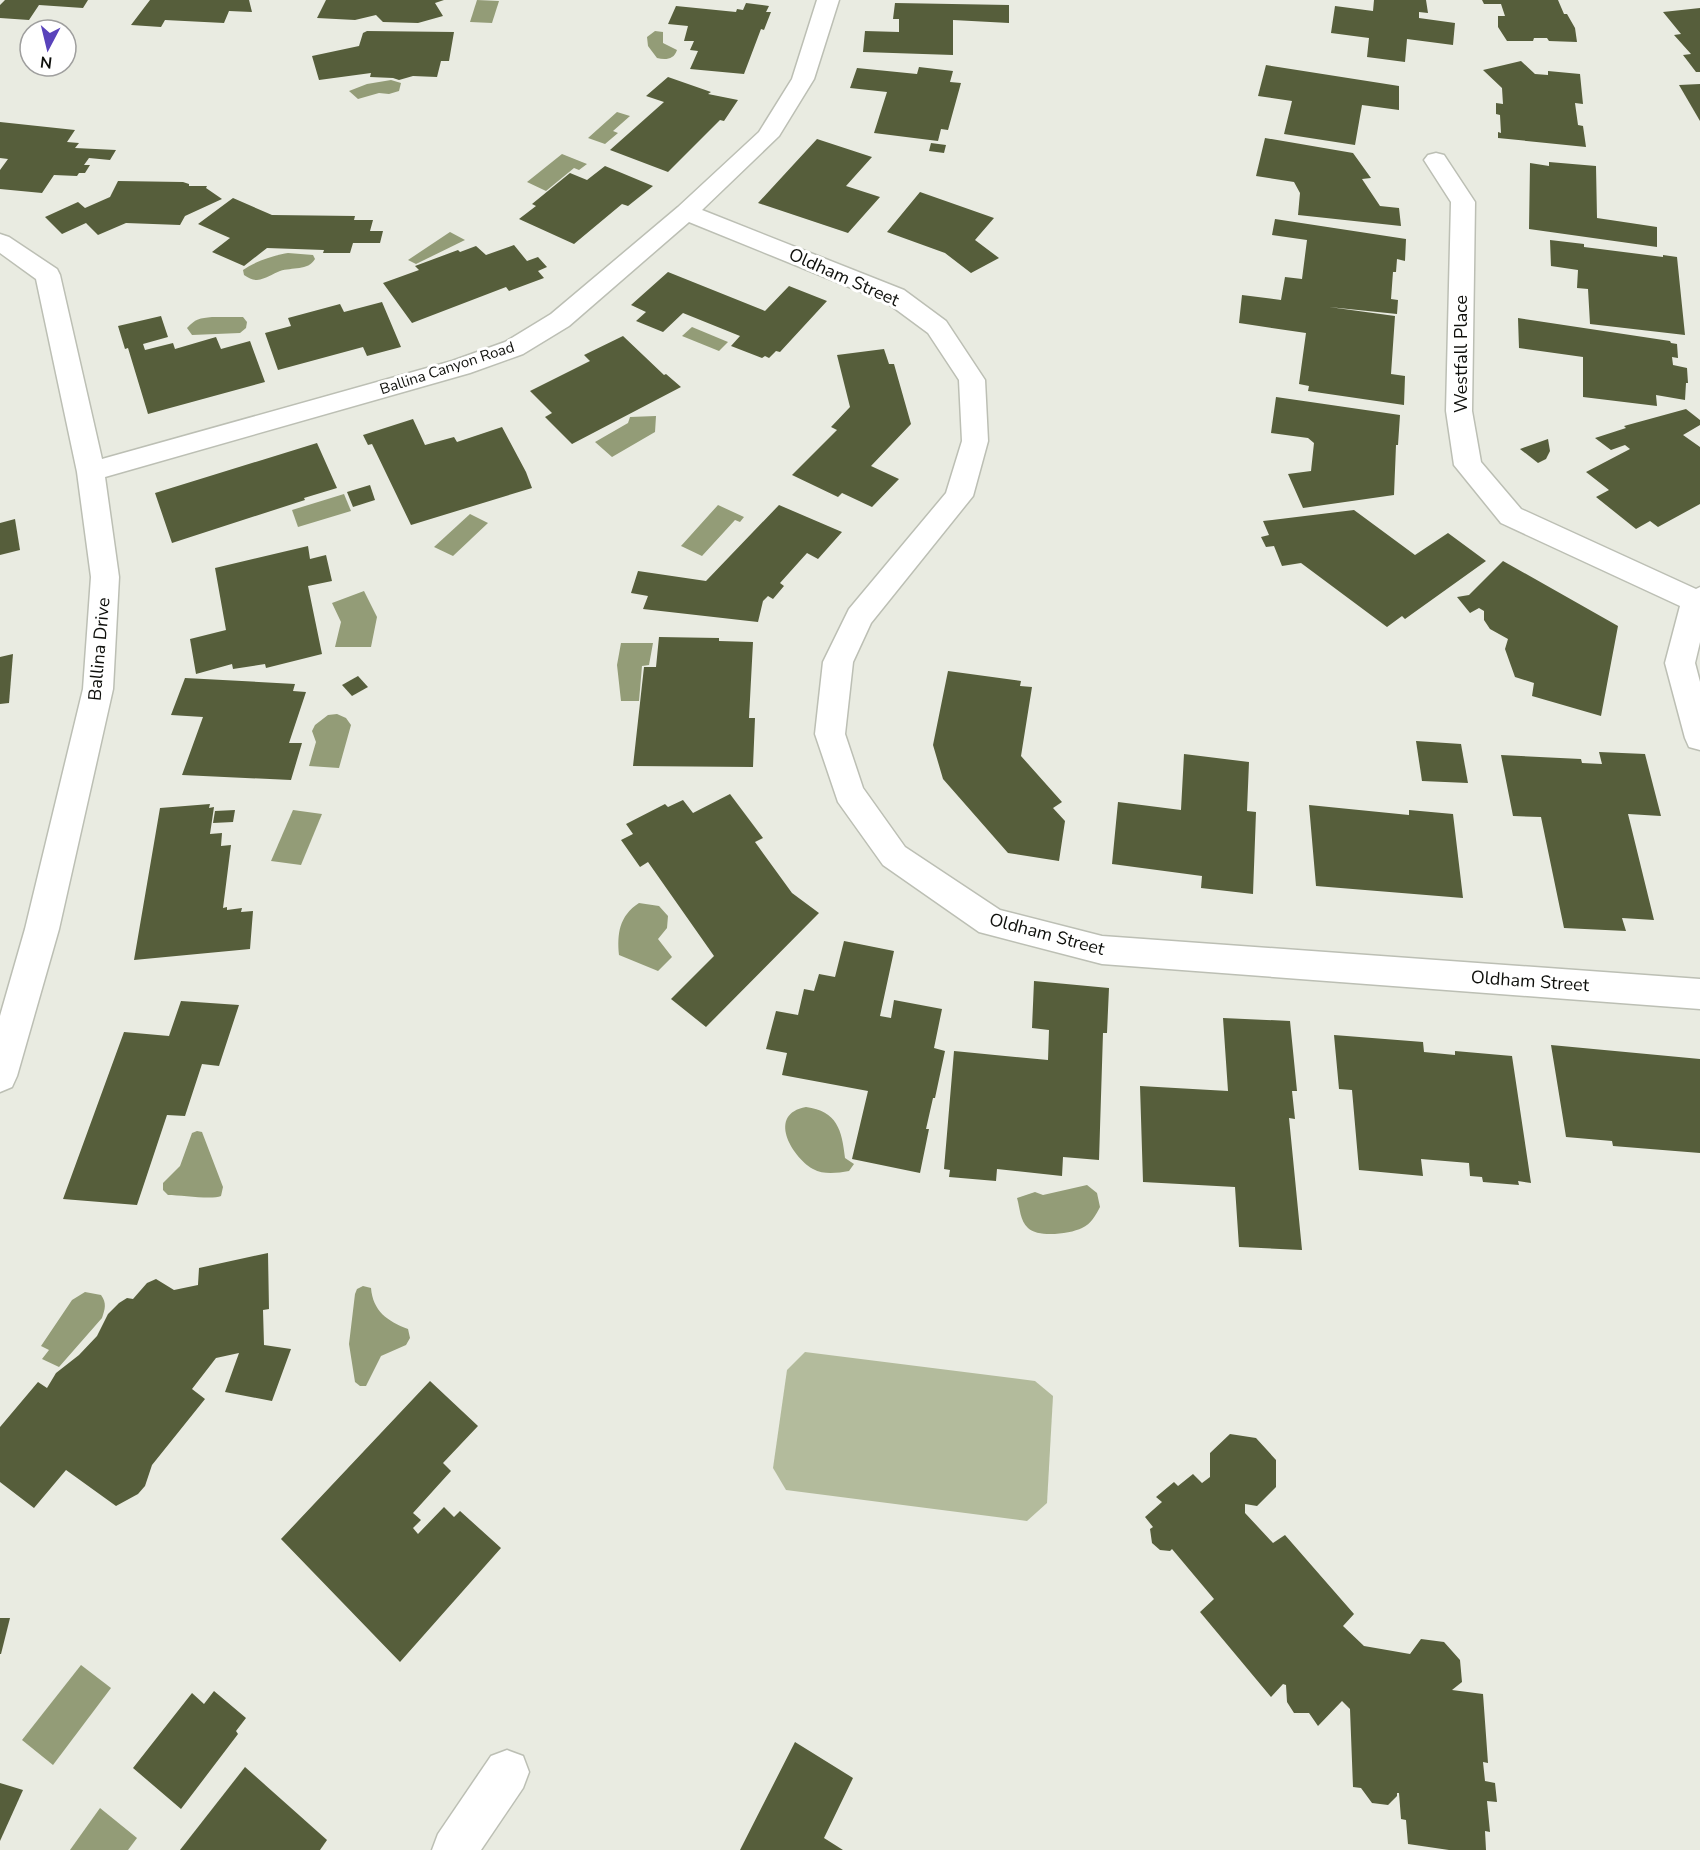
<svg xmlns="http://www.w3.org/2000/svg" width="1700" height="1850" font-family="'Nunito Sans',sans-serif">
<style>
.green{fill:#b3bb9c}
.water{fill:#939c77}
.building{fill:#565e3b}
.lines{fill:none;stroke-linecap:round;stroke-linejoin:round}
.minor-casing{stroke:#bcbfb4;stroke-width:3}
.minor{fill:#fff;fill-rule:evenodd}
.labels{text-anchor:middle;stroke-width:6;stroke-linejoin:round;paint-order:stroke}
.far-street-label{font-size:15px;fill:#0f100c;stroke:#fff}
.street-label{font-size:18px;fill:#0f100c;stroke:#fff}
</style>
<rect width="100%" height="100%" fill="#e9ebe1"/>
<!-- green -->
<path class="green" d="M 805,1352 L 1035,1381 L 1053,1396 L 1047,1503 L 1027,1521 L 786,1490 L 773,1468 L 787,1370 Z"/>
<!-- water -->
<g class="water">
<path d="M 477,0 L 499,1 L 492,23 L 470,22 Z"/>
<path d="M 655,31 L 663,32 L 663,43 L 677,50 C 674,60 665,60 657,58 L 648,46 L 647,37 Z"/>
<path d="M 391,80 L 401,83 L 399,91 L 389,94 L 379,93 L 358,99 L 349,91 L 367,84 Z"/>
<path d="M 617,112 L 630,116 L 613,131 L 618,133 L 605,144 L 588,138 Z"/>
<path d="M 562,154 L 587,164 L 579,170 L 574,168 L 546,191 L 527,182 Z"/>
<path d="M 450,232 L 465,240 L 416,264 L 408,260 Z"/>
<path d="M 288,253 L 313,255 L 315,259 C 308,271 292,267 280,271 C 272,274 266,279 257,280 C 252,280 249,278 244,275 L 243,270 C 254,262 274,255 288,253 Z"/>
<path d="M 212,317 L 243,317 L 247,322 L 246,328 L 240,333 L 192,335 L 187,328 C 195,319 200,318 212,317 Z"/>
<path d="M 692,327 L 728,342 L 719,351 L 682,336 Z"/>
<path d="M 656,416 L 655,432 L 612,457 L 595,442 L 628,423 L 630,417 Z"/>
<path d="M 344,494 L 351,511 L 298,527 L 292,510 Z"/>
<path d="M 718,505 L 744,517 L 740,522 L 735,520 L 702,556 L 681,546 Z"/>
<path d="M 470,514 L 488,523 L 453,556 L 434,547 Z"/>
<path d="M 364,591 L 377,617 L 371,647 L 335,647 L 341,622 L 332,603 Z"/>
<path d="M 621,643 L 653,643 L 649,665 L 642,666 L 639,701 L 621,701 L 617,665 Z"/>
<path d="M 337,714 L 346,718 L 351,725 L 339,768 L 309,766 L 316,742 L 312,731 L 315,725 L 328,715 Z"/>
<path d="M 293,810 L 322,814 L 301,865 L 271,861 Z"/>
<path d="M 639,903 L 659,906 L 668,916 L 667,928 L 658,939 L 672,957 L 658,971 L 619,955 C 617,934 619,916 639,903 Z"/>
<path d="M 806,1107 C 837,1111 842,1130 845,1158 L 854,1164 L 849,1171 C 837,1173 824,1175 813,1169 C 791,1156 767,1114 806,1107 Z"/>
<path d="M 197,1131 L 202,1132 L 223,1187 L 221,1196 C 212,1200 181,1195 168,1195 L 163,1190 L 163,1183 L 180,1166 L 192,1133 Z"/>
<path d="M 1087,1185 L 1097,1193 L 1100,1207 C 1096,1215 1091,1224 1082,1228 C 1070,1234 1038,1238 1028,1228 C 1020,1221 1020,1208 1017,1198 L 1035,1192 L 1043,1195 Z"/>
<path d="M 363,1286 L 371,1288 C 373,1311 387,1321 408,1329 L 410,1338 L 406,1345 L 381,1356 L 366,1386 L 360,1386 L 355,1382 L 349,1344 L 355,1294 L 357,1289 Z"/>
<path d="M 85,1292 L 101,1295 C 107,1303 105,1309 102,1318 L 59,1367 L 42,1359 L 49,1350 L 41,1346 L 72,1300 Z"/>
<path d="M 81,1665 L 111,1688 L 53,1765 L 22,1740 Z"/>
<path d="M 100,1808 L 137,1838 L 128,1850 L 70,1850 Z"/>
</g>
<!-- building -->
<g class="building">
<path d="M 5,0 L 88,0 L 83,8 L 39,5 L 29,20 L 0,18 L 0,5 Z"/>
<path d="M 150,0 L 249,0 L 252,12 L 229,11 L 224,23 L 165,20 L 161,27 L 131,25 Z"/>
<path d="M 326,0 L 444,0 L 435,3 L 443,16 L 418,23 L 383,22 L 376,15 L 355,20 L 317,18 Z"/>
<path d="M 1374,0 L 1426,0 L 1428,13 L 1419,12 L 1419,18 L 1455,23 L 1453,45 L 1407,39 L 1405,62 L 1367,57 L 1369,38 L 1331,33 L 1335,6 L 1373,11 Z"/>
<path d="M 1482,0 L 1558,0 L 1564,14 L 1567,14 L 1575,28 L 1577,42 L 1549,41 L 1547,38 L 1534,38 L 1533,41 L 1507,41 L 1498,27 L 1498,16 L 1505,16 L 1501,4 L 1484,4 Z"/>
<path d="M 746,3 L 769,6 L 766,12 L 771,12 L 764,30 L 761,29 L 744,74 L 690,69 L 698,51 L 690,50 L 694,41 L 684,41 L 688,26 L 668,24 L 676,6 L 736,12 L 737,9 L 743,10 Z"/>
<path d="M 895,3 L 1009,5 L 1009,23 L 953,20 L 953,55 L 863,52 L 865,31 L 899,32 L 899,19 L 893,19 Z"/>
<path d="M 1700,8 L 1700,72 L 1696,72 L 1683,55 L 1691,54 L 1674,35 L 1681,34 L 1663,12 Z"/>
<path d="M 367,31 L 454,32 L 449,61 L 441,61 L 437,77 L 413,76 L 399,80 L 393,78 L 370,77 L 371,73 L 319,80 L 312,56 L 359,46 L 363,33 Z"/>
<path d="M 1521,61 L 1535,74 L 1548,75 L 1548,71 L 1580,74 L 1583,104 L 1575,103 L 1578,125 L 1583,126 L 1586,147 L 1498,138 L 1498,132 L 1501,133 L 1500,115 L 1496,114 L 1496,103 L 1503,104 L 1502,88 L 1483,70 Z"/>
<path d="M 1266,65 L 1399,86 L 1399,110 L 1362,105 L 1355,145 L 1284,134 L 1292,101 L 1258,96 Z"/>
<path d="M 919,67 L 953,71 L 950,82 L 961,83 L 948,130 L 941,129 L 938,141 L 874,133 L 887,92 L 850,88 L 857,68 L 917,74 Z"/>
<path d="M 668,77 L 711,92 L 708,94 L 738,100 L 724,121 L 720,120 L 668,172 L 610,150 L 664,102 L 646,96 Z"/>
<path d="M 1700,84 L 1700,121 L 1679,85 Z"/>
<path d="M 0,122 L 75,130 L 67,142 L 79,143 L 75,148 L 116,150 L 110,160 L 89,158 L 84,165 L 90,165 L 85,173 L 79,173 L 77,176 L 54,175 L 42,193 L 0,189 L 0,170 L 8,159 L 0,158 Z"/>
<path d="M 1265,138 L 1353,153 L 1371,178 L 1362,179 L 1380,206 L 1399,208 L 1401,226 L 1298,215 L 1300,193 L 1294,182 L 1256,176 Z"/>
<path d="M 817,139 L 872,157 L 846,186 L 880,197 L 848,233 L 758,203 Z"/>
<path d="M 931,143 L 946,145 L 944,153 L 929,151 Z"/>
<path d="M 1549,162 L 1596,166 L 1597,218 L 1657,227 L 1657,247 L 1529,229 L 1530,163 L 1549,166 Z"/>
<path d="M 605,166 L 653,186 L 628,206 L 622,204 L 574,244 L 519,219 L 536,206 L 532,204 L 570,173 L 587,180 Z"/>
<path d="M 118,181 L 183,182 L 189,184 L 189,186 L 207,186 L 206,188 L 222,199 L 185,216 L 180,225 L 126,223 L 98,235 L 86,223 L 62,234 L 45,217 L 78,202 L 85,208 L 110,197 Z"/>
<path d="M 920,192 L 994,218 L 975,240 L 999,258 L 971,273 L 945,253 L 887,232 Z"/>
<path d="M 233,198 L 272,215 L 355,216 L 354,220 L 373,220 L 370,231 L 383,231 L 380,243 L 353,243 L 350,253 L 323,253 L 324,250 L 267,248 L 244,266 L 212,252 L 230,238 L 198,224 Z"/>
<path d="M 1275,219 L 1406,239 L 1405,261 L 1397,259 L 1396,272 L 1393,272 L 1391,299 L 1398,300 L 1397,314 L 1329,307 L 1395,316 L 1391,374 L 1405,376 L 1404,405 L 1308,391 L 1309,386 L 1299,384 L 1306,333 L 1239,323 L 1242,295 L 1281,300 L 1285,277 L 1302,279 L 1307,240 L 1272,235 Z"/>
<path d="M 1550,240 L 1584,244 L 1584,247 L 1663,257 L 1663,255 L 1677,257 L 1685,335 L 1590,324 L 1588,289 L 1577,288 L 1578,270 L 1551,266 Z"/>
<path d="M 514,245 L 527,261 L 538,257 L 547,267 L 538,271 L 544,278 L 509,291 L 506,287 L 412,323 L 383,283 L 419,270 L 415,266 L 458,250 L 460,252 L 476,246 L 486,255 Z"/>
<path d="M 668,272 L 765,311 L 789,286 L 827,301 L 780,352 L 776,351 L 769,358 L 765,356 L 762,358 L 731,346 L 740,336 L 683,313 L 663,332 L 636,321 L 646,312 L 631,305 Z"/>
<path d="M 382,302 L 401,347 L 367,356 L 363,347 L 278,370 L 265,333 L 291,326 L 288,318 L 340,304 L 344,312 Z"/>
<path d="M 161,316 L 168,337 L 143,344 L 145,350 L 173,343 L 175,349 L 216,337 L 221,349 L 250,341 L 265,382 L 148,414 L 128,348 L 125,349 L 118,326 Z"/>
<path d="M 1518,318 L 1670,341 L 1671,343 L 1677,344 L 1678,358 L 1672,357 L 1673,365 L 1687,368 L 1688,383 L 1686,383 L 1685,400 L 1656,395 L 1657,406 L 1583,397 L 1583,357 L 1519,348 Z"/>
<path d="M 623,336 L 664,375 L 666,374 L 681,387 L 572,444 L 545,417 L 552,413 L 530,391 L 590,361 L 584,355 Z"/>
<path d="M 884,349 L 889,364 L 894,364 L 911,424 L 871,466 L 899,479 L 872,507 L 842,493 L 838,497 L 792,475 L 837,430 L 831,427 L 850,407 L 837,355 Z"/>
<path d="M 1276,397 L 1400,415 L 1398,445 L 1396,445 L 1394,495 L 1303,508 L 1288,474 L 1311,471 L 1314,443 L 1308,438 L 1271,433 Z"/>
<path d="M 1686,409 L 1700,420 L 1700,425 L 1683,435 L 1700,447 L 1700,504 L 1658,527 L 1650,521 L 1636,529 L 1596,497 L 1609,490 L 1586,472 L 1630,449 L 1625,445 L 1611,450 L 1595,438 L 1626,428 L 1624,426 Z"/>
<path d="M 413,419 L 425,445 L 454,437 L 457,442 L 502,427 L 526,472 L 532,488 L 411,525 L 372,444 L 368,445 L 363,435 Z"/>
<path d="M 1548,439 L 1550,451 L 1546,459 L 1538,463 L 1520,449 Z"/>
<path d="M 317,443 L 337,488 L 304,498 L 305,500 L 172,543 L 155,493 Z"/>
<path d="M 370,485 L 375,500 L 353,507 L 347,492 Z"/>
<path d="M 779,505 L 842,532 L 818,559 L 807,553 L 780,583 L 784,586 L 773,599 L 768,596 L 763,601 L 758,622 L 643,609 L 648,596 L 631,593 L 638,571 L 706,581 Z"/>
<path d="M 1354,510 L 1415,555 L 1448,533 L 1486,561 L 1405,619 L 1402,616 L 1387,627 L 1301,563 L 1282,566 L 1274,546 L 1266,547 L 1261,537 L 1269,535 L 1263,521 Z"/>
<path d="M 15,519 L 20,550 L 0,555 L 0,523 Z"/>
<path d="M 308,546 L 310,559 L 326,555 L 332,581 L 308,586 L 322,654 L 266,668 L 265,664 L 233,669 L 232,664 L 196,674 L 190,639 L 226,630 L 215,568 Z"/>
<path d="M 1503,561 L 1618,626 L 1601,716 L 1532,696 L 1534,683 L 1515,677 L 1505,649 L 1508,639 L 1490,629 L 1484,620 L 1484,611 L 1479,608 L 1470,613 L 1457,597 L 1469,595 Z"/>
<path d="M 659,637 L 719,638 L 719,641 L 753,642 L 749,718 L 755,718 L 753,767 L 633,766 L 644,667 L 656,667 Z"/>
<path d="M 13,654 L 9,703 L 0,704 L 0,657 Z"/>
<path d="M 948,671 L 1021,681 L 1020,686 L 1032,687 L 1021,756 L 1062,802 L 1053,808 L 1065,821 L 1059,861 L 1008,853 L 943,779 L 933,745 Z"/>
<path d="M 358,676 L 368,687 L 352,696 L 342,685 Z"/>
<path d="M 185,678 L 295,684 L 293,691 L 306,692 L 289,743 L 302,743 L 291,780 L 182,775 L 203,717 L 171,715 Z"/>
<path d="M 1416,741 L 1461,744 L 1468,783 L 1422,781 Z"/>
<path d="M 1599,752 L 1645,754 L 1661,816 L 1628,814 L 1654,920 L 1622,918 L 1626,931 L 1564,928 L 1541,817 L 1513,816 L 1501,755 L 1581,759 L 1582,763 L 1602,764 Z"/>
<path d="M 1184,754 L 1249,762 L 1247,811 L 1256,812 L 1253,894 L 1201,888 L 1202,876 L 1112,864 L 1118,802 L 1181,810 Z"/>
<path d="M 730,794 L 763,838 L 755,842 L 792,893 L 819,913 L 706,1027 L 671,999 L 714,956 L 648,862 L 640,867 L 621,840 L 633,834 L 626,824 L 665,804 L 668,807 L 683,800 L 693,813 Z"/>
<path d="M 210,804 L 209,808 L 214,807 L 210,834 L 222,833 L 221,846 L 231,845 L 223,908 L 227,907 L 227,910 L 242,908 L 241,912 L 253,911 L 250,949 L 134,960 L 160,808 Z"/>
<path d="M 1309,805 L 1409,815 L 1409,810 L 1453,814 L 1463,898 L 1316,886 Z"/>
<path d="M 235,810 L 233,822 L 213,823 L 215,811 Z"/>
<path d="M 844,941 L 894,951 L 880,1016 L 891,1018 L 894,1000 L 942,1009 L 934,1048 L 945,1051 L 935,1098 L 933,1098 L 926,1129 L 929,1129 L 920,1173 L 852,1159 L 868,1091 L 782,1075 L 787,1053 L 766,1049 L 776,1011 L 798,1015 L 804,989 L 814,991 L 819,974 L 835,977 Z"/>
<path d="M 1034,981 L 1109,988 L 1107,1033 L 1103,1033 L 1099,1160 L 1063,1157 L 1062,1176 L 997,1169 L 996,1181 L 949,1177 L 950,1170 L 944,1169 L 954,1051 L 1048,1060 L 1049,1030 L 1032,1028 Z"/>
<path d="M 181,1001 L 239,1005 L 219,1066 L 202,1064 L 185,1116 L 167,1115 L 137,1205 L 63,1199 L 124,1032 L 169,1036 Z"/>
<path d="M 1223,1018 L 1290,1021 L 1297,1091 L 1292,1091 L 1295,1119 L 1289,1118 L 1302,1250 L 1239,1247 L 1235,1187 L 1143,1182 L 1140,1086 L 1228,1091 Z"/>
<path d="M 1334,1035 L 1423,1042 L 1424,1052 L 1455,1055 L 1455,1051 L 1512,1056 L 1531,1183 L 1518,1181 L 1519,1185 L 1483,1182 L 1482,1177 L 1470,1176 L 1469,1163 L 1421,1159 L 1423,1176 L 1359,1170 L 1352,1090 L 1339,1089 Z"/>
<path d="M 1551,1045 L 1700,1059 L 1700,1153 L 1613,1146 L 1612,1141 L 1566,1137 Z"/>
<path d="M 268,1253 L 269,1309 L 263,1310 L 264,1345 L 291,1349 L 272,1401 L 225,1392 L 239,1353 L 216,1358 L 192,1389 L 205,1399 L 152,1465 L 145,1486 L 138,1494 L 116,1506 L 66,1470 L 34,1508 L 0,1482 L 0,1427 L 38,1382 L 47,1388 L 56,1373 L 79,1355 L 97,1336 L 108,1314 L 119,1303 L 127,1298 L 133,1299 L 147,1283 L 156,1279 L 174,1290 L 198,1285 L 199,1268 Z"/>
<path d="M 430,1381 L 478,1426 L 443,1463 L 451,1471 L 413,1513 L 421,1520 L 413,1528 L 418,1534 L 444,1507 L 454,1517 L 460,1511 L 501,1548 L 400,1662 L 281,1539 Z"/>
<path d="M 1230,1434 L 1256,1438 L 1276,1460 L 1276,1487 L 1257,1506 L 1245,1504 L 1245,1513 L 1273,1543 L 1285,1535 L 1354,1614 L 1343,1626 L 1364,1646 L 1410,1654 L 1421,1639 L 1444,1642 L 1460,1660 L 1462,1682 L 1452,1690 L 1483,1694 L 1488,1763 L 1483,1762 L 1485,1781 L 1495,1783 L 1497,1802 L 1487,1801 L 1490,1832 L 1485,1831 L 1486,1850 L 1449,1850 L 1408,1844 L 1406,1820 L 1401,1819 L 1399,1793 L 1397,1793 L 1397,1796 L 1388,1805 L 1372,1803 L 1361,1788 L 1353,1787 L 1350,1709 L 1342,1701 L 1318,1726 L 1309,1713 L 1294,1713 L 1287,1702 L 1286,1685 L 1283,1684 L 1271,1697 L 1200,1612 L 1214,1599 L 1172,1549 L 1170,1551 L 1160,1550 L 1152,1543 L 1150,1529 L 1153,1527 L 1145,1517 L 1162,1502 L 1156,1497 L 1174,1482 L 1178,1486 L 1193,1474 L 1202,1483 L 1210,1477 L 1210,1453 Z"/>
<path d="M 0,1618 L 10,1618 L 1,1654 L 0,1654 Z"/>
<path d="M 214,1691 L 246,1718 L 236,1731 L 238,1734 L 181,1809 L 133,1768 L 192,1693 L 204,1704 Z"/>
<path d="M 795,1742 L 853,1778 L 824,1838 L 843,1850 L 740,1850 Z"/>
<path d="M 245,1767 L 327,1840 L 320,1850 L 180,1850 Z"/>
<path d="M 0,1783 L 23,1790 L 0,1841 Z"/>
</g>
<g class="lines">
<defs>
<g id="minor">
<path d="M 817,0 L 839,0 L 814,79 L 779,136 L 702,210 L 904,290 L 946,321 L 985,380 L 988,441 L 973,496 L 871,623 L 853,662 L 845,734 L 863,788 L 905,847 L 1000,910 L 1102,936 L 1700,979 L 1700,1009 L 1102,964 L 979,932 L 883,865 L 838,802 L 815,734 L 823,662 L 849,609 L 946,493 L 962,441 L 959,380 L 928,333 L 886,302 L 689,222 L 569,326 L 523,354 L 470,373 L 105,477 L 119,577 L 113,689 L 59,929 L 17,1076 L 12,1087 L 0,1092 L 0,1016 L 25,929 L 83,689 L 91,577 L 77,472 L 36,279 L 0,253 L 0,234 L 9,237 L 57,269 L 60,275 L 102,459 L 452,361 L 505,342 L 551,314 L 678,207 L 759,132 L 792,79 Z"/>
<path d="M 1436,153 L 1444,155 L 1475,202 L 1472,411 L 1481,462 L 1521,509 L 1696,589 L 1700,587 L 1700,642 L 1695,663 L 1700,682 L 1700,750 L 1689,747 L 1685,738 L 1665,663 L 1680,606 L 1501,523 L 1454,465 L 1446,411 L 1451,202 L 1424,160 L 1428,155 Z"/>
<path d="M 507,1750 L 523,1756 L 529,1772 L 523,1788 L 481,1850 L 432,1850 L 438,1834 L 491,1756 Z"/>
</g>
</defs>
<!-- minor casing -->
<use href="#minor" class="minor-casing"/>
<!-- minor -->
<use href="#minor" class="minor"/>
</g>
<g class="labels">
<!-- far-street labels -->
<g class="far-street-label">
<text transform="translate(447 368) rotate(-18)" y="5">Ballina Canyon Road</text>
</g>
<!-- street labels -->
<g class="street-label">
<text transform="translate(844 277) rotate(24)" y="6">Oldham Street</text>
<text transform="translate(1461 354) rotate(-90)" y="6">Westfall Place</text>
<text transform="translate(99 649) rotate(-85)" y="6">Ballina Drive</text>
<text transform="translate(1047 934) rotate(15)" y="6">Oldham Street</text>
<text transform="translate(1530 981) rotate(4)" y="6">Oldham Street</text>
</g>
</g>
<!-- north arrow -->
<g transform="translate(48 48) rotate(187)"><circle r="28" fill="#ffffff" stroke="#9f9f9e" stroke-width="1.5"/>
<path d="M0-4.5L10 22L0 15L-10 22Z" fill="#5943bb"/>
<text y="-9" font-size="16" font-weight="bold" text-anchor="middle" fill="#0f100c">N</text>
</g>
</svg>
